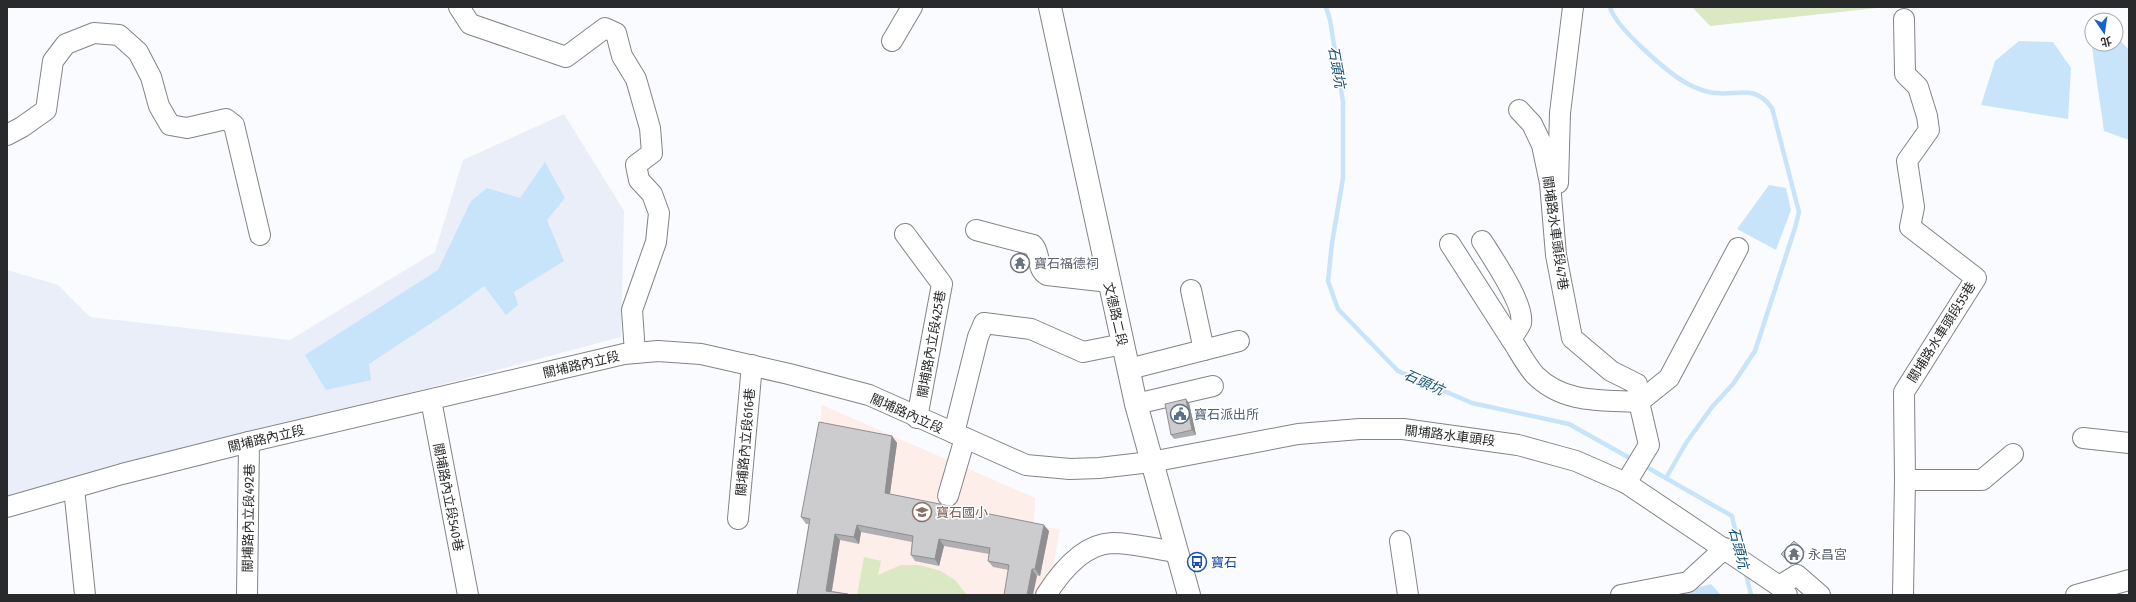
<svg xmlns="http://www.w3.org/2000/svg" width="2136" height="602" font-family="'Fira Sans Condensed','Noto Sans TC',sans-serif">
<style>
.built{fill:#eaeef8}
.education{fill:#fdeeea}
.green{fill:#dae8c4}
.water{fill:#c7e4fa}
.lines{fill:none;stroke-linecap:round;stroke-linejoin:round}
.stream{stroke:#c7e4fa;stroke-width:4.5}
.minor-casing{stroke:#838486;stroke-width:22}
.major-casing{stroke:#838486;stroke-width:24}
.minor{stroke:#fff;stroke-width:20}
.major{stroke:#fff;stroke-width:22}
.wall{fill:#afafb2}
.shaded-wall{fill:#8f8f91}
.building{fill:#cccccf;stroke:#8f8f91}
.labels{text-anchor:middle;stroke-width:3;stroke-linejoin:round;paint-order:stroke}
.street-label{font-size:13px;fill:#292a2b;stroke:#fff}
.worship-label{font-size:13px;fill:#5b616d;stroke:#fff;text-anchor:start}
.service-label{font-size:13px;fill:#4e5e75;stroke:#fff;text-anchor:start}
.education-label{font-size:13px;fill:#785e54;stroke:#fff;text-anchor:start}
.transit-label{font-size:13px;fill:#164399;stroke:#fff;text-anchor:start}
.water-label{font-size:14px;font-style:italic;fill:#145074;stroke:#fff}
</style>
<rect width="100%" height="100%" fill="#fafbfe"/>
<!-- built -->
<path class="built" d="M 564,114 L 624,211 L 621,337 L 7,500 L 7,270 L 58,285 L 90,317 L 290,340 L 435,252 L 463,160 Z"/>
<!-- education -->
<path class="education" d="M 822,405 L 1035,498 L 1034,526 L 1060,529 L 1048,595 L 799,595 Z"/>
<!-- green -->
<g class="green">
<path d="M 1692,7 L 1886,7 L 1710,26 Z"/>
<path d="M 864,557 L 881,561 L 878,575 L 901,565 L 919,565 L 941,571 L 955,580 L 967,595 L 857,595 Z"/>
</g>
<!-- water -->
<g class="water">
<path d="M 2116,36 L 2129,50 L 2129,140 L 2104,131 L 2091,41 L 2092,44 L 2116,44 Z"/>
<path d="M 2019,41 L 2053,42 L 2071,68 L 2068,119 L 1981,105 L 1995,61 Z"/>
<path d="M 545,162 L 565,198 L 547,220 L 564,261 L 514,292 L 518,305 L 506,315 L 484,286 L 457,306 L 369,364 L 371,380 L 326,390 L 305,355 L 438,270 L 471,201 L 487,188 L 520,198 Z"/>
<path d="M 1769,185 L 1786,188 L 1791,210 L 1776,250 L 1737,229 Z"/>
<path d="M 1711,584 L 1721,595 L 1671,595 Z"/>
</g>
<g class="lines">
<!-- stream -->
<g class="stream">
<path d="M 1326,7 L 1330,20 L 1343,102 L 1343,178 L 1332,243 L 1328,281 L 1338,309 L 1398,371 L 1472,403 L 1569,424 L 1635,461"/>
<path d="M 1610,7 C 1615,27 1669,74 1688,84 C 1693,87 1699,89 1705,91 C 1732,100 1752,80 1772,108 L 1799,212 L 1795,228 L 1755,351 L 1733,384 L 1712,407 L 1686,443 L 1666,478"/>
<path d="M 1643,465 L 1732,516 L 1740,552"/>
<path d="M 1745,570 L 1751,595"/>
</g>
<defs>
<g id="minor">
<path d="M 459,7 L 470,24 L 566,57 L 605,28 L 616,33 L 622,56 L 636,79 L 650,128 L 652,153 L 636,165 L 639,180 L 652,194 L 659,213 L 656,242 L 632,310 L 635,353"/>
<path d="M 892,41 L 912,7"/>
<path d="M 7,135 L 22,127 L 46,110 L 53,61 L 66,44 L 94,33 L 119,35 L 138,52 L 151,77 L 159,106 L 170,125 L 187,128 L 226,119 L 234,125 L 260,235"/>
<path d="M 1558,183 L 1560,113 L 1573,7"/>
<path d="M 976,230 L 1033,245 C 1041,253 1036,269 1047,275 L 1109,282"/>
<path d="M 905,234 L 942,284 L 917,418"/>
<path d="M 1482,241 C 1492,257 1525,305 1521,323 C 1519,328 1514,334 1511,339 C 1519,351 1526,365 1535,375 C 1564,404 1602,400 1639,402 L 1637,384 L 1611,371 L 1572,338 L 1556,255 L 1550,183 L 1542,145 L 1532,124 L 1519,110"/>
<path d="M 1450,244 L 1511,339"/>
<path d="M 1191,290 L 1204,350"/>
<path d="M 1129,369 L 1239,341"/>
<path d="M 431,400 L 468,595"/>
<path d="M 1136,404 L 1213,386"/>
<path d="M 954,433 L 978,337 L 984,323 L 1031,329 L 1083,352 L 1123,344"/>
<path d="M 2083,438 L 2129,443"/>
<path d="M 1905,480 L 1982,480 L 2013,454"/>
<path d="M 1626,483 L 1649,445 L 1639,402 L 1669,378 L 1738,248"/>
<path d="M 74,488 L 85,595"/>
<path d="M 948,496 L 965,438"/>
<path d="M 7,507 L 122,474 L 249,442 L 624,354 L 658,351 L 701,354 L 789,374 L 869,395 L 1026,465 L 1070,469 L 1099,468 L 1151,462 L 1298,434 L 1360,429 L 1403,429 L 1518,445 L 1576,461 L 1626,483 L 1779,586 L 1787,595"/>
<path d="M 738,519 L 752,365"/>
<path d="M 1400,541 L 1408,595"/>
<path d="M 1779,586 L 1797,575 L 1820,595"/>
<path d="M 247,595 L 249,442"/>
<path d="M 1046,595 C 1060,573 1083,544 1112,543 C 1133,543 1155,549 1176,552"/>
<path d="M 1621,595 L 1688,582 L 1725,548"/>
<path d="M 1903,595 L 1905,480 L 1904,392 L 1976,278 L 1910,227 L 1914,207 L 1907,161 L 1929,130 L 1927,116 L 1918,87 L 1905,74 L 1904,19"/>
<path d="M 2076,595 L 2129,580"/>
</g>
<path id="major" d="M 1050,7 L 1136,404 L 1189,595"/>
</defs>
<!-- minor casing -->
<use href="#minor" class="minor-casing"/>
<!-- major casing -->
<use href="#major" class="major-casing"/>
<!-- minor -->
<use href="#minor" class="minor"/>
<!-- major -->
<use href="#major" class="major"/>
</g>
<!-- wall -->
<g class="wall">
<path d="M 1186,399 L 1189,403 L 1196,435 L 1174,439 L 1171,435 Z"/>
<path d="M 892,436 L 897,443 L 890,494 L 1049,531 L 1040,576 L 993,567 L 988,561 L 989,554 L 944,546 L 939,566 L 915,561 L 911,555 L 912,542 L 861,532 L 859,544 L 840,540 L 832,591 L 848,594 L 849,595 L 797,595 L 809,524 L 806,524 L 801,517 Z"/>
<path d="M 1803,549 L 1805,552 L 1791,565 L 1781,554 Z"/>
</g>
<!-- shaded-wall -->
<g class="shaded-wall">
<path d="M 1186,399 L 1189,403 L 1196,435 L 1192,430 Z"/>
<path d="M 892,436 L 897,443 L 889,500 L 885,493 Z"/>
<path d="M 857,525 L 861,532 L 859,544 L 854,537 Z"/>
<path d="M 1044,525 L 1049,531 L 1040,576 L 1035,569 Z"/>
<path d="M 835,534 L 840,540 L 831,595 L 826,591 Z"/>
<path d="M 939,539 L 944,546 L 939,566 L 935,559 Z"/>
<path d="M 1032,569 L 1037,576 L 1033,595 L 1027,595 Z"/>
</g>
<!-- building -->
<g class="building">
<path d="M 1186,399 L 1192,430 L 1171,435 L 1165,404 Z"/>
<path d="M 819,422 L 892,436 L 885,493 L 1044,525 L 1035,569 L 1032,569 L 1027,595 L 1004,595 L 1009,565 L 988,561 L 990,548 L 939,539 L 935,559 L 911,555 L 913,536 L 857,525 L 854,537 L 835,534 L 826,591 L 848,594 L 848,595 L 797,595 L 810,519 L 801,517 Z"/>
<path d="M 1794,541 L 1803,549 L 1790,563 L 1781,554 Z"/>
</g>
<!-- icons -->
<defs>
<symbol id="temple-ring" viewBox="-11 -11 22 22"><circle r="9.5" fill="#fff" stroke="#6b7280" stroke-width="1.5"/><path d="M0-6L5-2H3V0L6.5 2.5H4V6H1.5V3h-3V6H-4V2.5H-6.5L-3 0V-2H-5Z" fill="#6b7280"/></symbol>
<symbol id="civic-ring" viewBox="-11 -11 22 22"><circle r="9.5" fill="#fff" stroke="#5c6f8a" stroke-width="1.5"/><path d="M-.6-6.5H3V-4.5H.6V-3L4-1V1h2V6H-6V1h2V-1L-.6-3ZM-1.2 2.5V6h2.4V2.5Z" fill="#5c6f8a"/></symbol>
<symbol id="school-ring" viewBox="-11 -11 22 22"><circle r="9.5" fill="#fff" stroke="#8d6e63" stroke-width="1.5"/><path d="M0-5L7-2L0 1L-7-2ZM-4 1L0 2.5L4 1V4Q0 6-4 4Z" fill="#8d6e63"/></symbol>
<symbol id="bus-ring" viewBox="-11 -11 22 22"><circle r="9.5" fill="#fff" stroke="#1a4fb4" stroke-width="1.5"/><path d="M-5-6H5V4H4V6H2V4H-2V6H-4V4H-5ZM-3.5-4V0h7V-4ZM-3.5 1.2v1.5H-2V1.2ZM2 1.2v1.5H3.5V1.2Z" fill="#1a4fb4"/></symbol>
</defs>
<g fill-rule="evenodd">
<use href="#temple-ring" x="1009" y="252" width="22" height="22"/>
<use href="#civic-ring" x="1169" y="403" width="22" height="22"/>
<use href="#school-ring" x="911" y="501" width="22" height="22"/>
<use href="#temple-ring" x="1783" y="543" width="22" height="22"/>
<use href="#bus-ring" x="1186" y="551" width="22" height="22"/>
</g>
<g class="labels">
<!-- street labels -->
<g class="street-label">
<text transform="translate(1556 233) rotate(82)" y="5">關埔路水車頭段47巷</text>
<text transform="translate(1116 314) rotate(77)" y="5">文德路二段</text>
<text transform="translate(1941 332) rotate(-58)" y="5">關埔路水車頭段55巷</text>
<text transform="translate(931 344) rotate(-80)" y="5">關埔路內立段425巷</text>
<text transform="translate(581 364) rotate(-13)" y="5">關埔路內立段</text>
<text transform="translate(907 413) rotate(24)" y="5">關埔路內立段</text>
<text transform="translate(1450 435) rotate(7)" y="5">關埔路水車頭段</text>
<text transform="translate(266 438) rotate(-13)" y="5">關埔路內立段</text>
<text transform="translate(745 442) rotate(-85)" y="5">關埔路內立段616巷</text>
<text transform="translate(449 497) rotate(79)" y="5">關埔路內立段540巷</text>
<text transform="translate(248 518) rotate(-89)" y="5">關埔路內立段492巷</text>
</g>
<!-- worship labels -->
<g class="worship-label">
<text x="1034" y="268">寶石福德祠</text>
<text x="1808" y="559">永昌宮</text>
</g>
<!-- service labels -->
<g class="service-label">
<text x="1194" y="419">寶石派出所</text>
</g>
<!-- education labels -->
<g class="education-label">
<text x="936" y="517">寶石國小</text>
</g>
<!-- transit labels -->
<g class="transit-label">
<text x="1211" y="567">寶石</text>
</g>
<!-- water labels -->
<g class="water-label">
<text transform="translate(1337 67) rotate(80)" y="5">石頭坑</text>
<text transform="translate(1424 382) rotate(24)" y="5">石頭坑</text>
<text transform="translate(1739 548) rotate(76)" y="5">石頭坑</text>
</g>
</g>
<!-- border -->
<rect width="2136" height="602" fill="none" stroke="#292a2b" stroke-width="16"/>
<!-- north arrow -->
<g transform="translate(2104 32) rotate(167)"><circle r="19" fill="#ffffff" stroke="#a9aaaa"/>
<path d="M0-3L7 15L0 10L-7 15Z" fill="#1862cd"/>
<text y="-6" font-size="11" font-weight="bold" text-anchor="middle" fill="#292a2b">北</text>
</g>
</svg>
